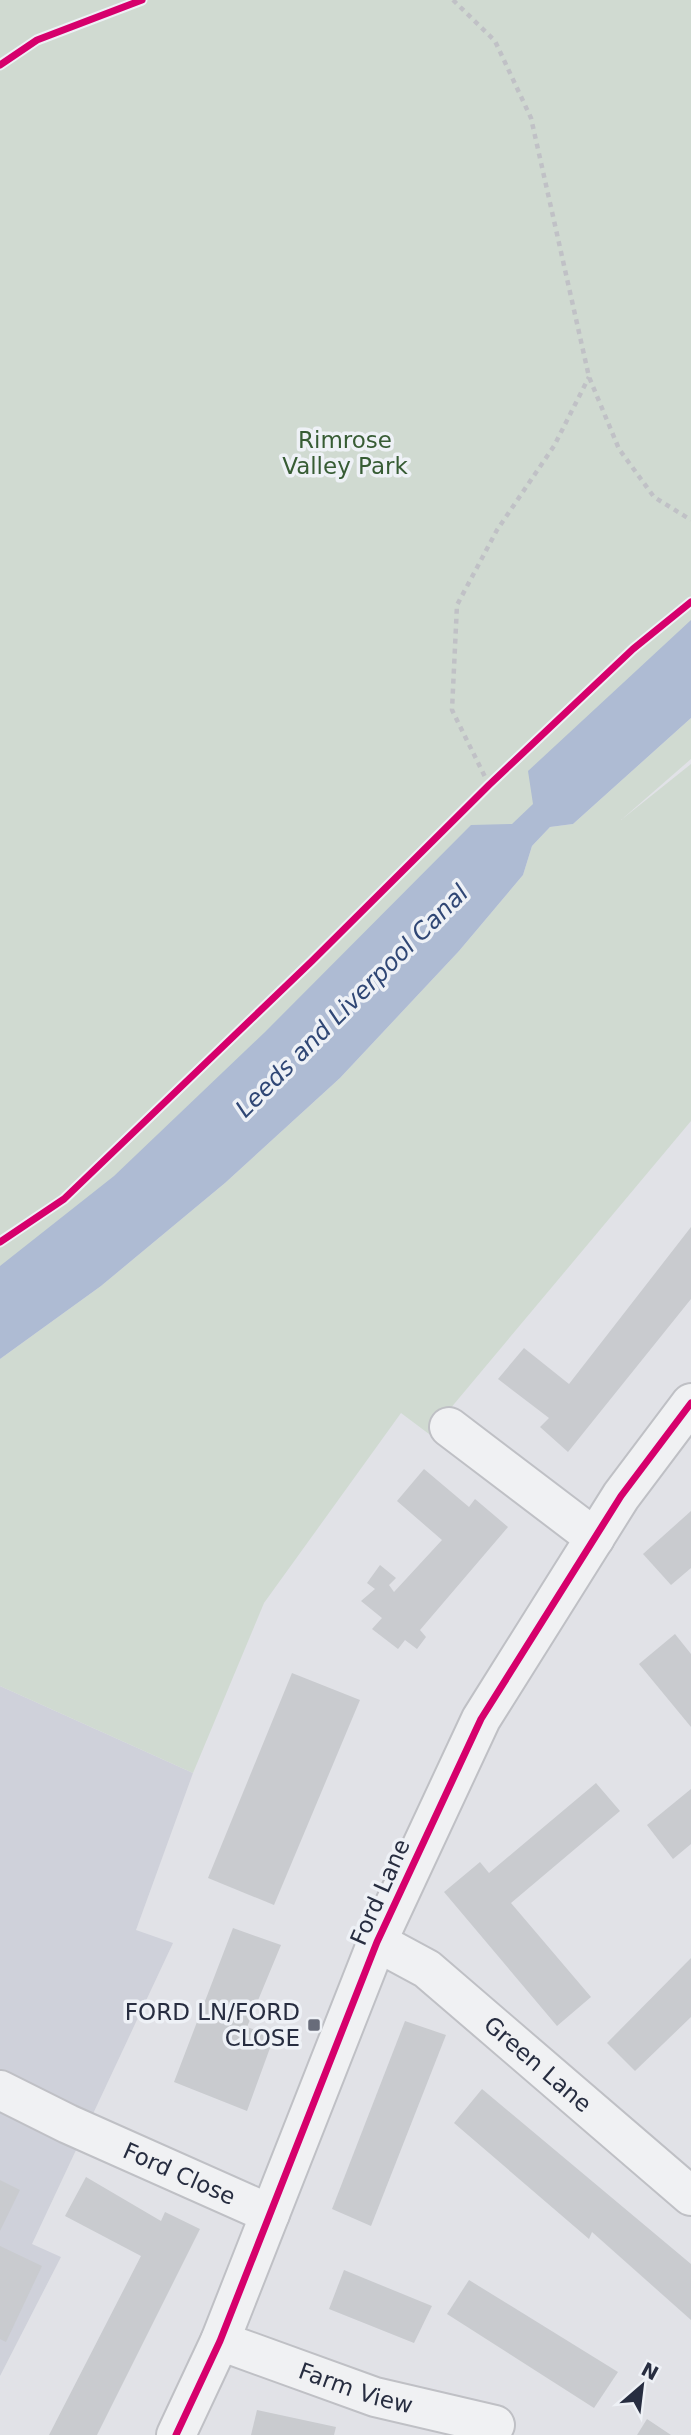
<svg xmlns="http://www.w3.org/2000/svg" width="691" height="2435" font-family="'DejaVu Sans',sans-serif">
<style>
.built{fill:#cfd1da}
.green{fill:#d0dad1}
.water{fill:#aebbd3}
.building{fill:#c9cbcf}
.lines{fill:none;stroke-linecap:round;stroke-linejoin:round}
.minor-casing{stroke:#bfc0c5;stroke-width:42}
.path{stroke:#c0c1c6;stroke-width:4.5;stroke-dasharray:5 5;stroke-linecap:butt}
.minor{stroke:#f0f1f3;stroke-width:38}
.cycleway-casing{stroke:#eef1f6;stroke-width:11}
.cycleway{stroke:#d6006c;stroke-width:7}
.poi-dot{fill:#686c7a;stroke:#eef1f6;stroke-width:2.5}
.labels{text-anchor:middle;stroke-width:7;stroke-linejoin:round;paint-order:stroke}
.park-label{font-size:23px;fill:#375c34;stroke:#eef1f6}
.street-label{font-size:23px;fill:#272d40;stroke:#eef1f6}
.poi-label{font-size:23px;fill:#272d40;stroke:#eef1f6;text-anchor:end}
.water-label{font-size:24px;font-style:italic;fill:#304775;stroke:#eef1f6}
</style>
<rect width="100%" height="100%" fill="#e1e2e7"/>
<!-- built -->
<path class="built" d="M 0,1686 L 193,1773 L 136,1930 L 173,1943 L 32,2244 L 61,2257 L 0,2376 Z"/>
<!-- green -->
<g class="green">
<path d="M 0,0 L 691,0 L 691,672 L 0,1313 Z"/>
<path d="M 691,718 L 691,759 L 621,820 L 691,764 L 691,1121 L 429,1434 L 401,1413 L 264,1603 L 193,1773 L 0,1686 L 0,1359 L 101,1286 L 225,1183 L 340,1078 L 459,951 L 523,875 L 532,846 L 550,827 L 573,824 Z"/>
</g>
<!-- water -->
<path class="water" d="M 691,620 L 691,718 L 573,824 L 550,827 L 532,846 L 523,875 L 459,951 L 340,1078 L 225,1183 L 101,1286 L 0,1359 L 0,1266 L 114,1176 L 265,1032 L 471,825 L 512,824 L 533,804 L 528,771 Z"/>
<!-- building -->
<g class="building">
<path d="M 691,1227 L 691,1299 L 568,1452 L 540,1427 L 549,1418 L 498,1379 L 524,1348 L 569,1384 Z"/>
<path d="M 424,1469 L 469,1507 L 475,1499 L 508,1527 L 420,1630 L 426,1637 L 417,1649 L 405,1640 L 398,1649 L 372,1629 L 382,1618 L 361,1601 L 375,1589 L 367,1583 L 380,1565 L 396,1578 L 389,1585 L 394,1592 L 442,1540 L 397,1501 Z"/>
<path d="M 691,1511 L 691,1568 L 671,1585 L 643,1554 Z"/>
<path d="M 675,1634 L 691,1654 L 691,1727 L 639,1664 Z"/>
<path d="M 292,1673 L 360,1700 L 274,1905 L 208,1878 Z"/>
<path d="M 596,1783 L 620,1811 L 511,1903 L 591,1997 L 557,2026 L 444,1892 L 480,1862 L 489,1873 Z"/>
<path d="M 691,1789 L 691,1844 L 673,1859 L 647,1825 Z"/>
<path d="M 233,1928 L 281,1945 L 247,2027 L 274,2037 L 247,2111 L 174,2082 Z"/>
<path d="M 691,1958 L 691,2017 L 635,2071 L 607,2043 Z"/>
<path d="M 405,2021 L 446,2035 L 371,2226 L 332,2209 Z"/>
<path d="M 482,2089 L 691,2264 L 691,2320 L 592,2232 L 589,2239 L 454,2123 Z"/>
<path d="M 86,2177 L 161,2221 L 165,2212 L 200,2229 L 97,2435 L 49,2435 L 141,2256 L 65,2216 Z"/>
<path d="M 0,2180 L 20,2190 L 0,2231 Z"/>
<path d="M 0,2246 L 42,2266 L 6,2342 L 0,2339 Z"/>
<path d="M 344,2270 L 432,2306 L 414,2343 L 329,2309 Z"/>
<path d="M 469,2280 L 618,2372 L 594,2408 L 447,2314 Z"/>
<path d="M 257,2410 L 336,2427 L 334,2435 L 251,2435 Z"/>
<path d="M 647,2419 L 671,2435 L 637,2435 Z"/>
</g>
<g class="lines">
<defs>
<g id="minor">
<path d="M 449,1427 L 595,1538"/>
<path id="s1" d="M 377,1942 L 427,1969 L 691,2196"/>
<path id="s2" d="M 0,2090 L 68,2124 L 270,2214"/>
<path id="s3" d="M 220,2341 L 375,2397 L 495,2425"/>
<path d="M 176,2435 L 220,2341 L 377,1942 L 481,1719 L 621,1496 L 691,1403"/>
</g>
</defs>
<!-- minor casing -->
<use href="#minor" class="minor-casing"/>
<!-- path -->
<g class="path">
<path d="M 453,0 L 495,41 L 531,118 L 589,377 L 619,449 L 654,497 L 691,520"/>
<path d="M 489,785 L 452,710 L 457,605 L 497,530 L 554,446 L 589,377"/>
</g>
<!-- minor -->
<use href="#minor" class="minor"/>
<defs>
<g id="cycleway">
<path d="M 0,65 L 37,40 L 142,0"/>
<path d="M 0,1242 L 64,1199 L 312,961 L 489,785 L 633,649 L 691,602"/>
<path d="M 176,2435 L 220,2341 L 377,1942 L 481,1719 L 621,1496 L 691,1403"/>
</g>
</defs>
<!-- cycleway casing -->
<use href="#cycleway" class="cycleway-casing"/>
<!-- cycleway -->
<use href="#cycleway" class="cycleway"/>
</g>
<!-- markers -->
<rect class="poi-dot" x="307" y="2018" width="14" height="14" rx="3.5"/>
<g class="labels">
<!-- park labels -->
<g class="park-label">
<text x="345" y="448">Rimrose<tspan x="345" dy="26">Valley Park</tspan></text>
</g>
<!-- street labels -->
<g class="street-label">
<text transform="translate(380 1892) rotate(-66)" y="8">Ford Lane</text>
<text dy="8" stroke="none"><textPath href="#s1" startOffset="203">Green Lane</textPath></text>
<text dy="8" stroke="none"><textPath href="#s2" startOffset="198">Ford Close</textPath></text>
<text dy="8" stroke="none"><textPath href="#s3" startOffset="144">Farm View</textPath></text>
</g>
<!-- poi labels -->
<g class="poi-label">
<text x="300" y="2020">FORD LN/FORD<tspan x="300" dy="26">CLOSE</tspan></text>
</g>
<!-- water labels -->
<g class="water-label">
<text transform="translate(352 1001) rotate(-45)" y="8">Leeds and Liverpool Canal</text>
</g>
</g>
<!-- north arrow -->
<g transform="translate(642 2386) rotate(28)" stroke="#eef1f6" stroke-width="5" paint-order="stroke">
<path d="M0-5L12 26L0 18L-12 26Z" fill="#272d40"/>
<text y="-10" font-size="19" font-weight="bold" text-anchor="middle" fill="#272d40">N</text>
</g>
</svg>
